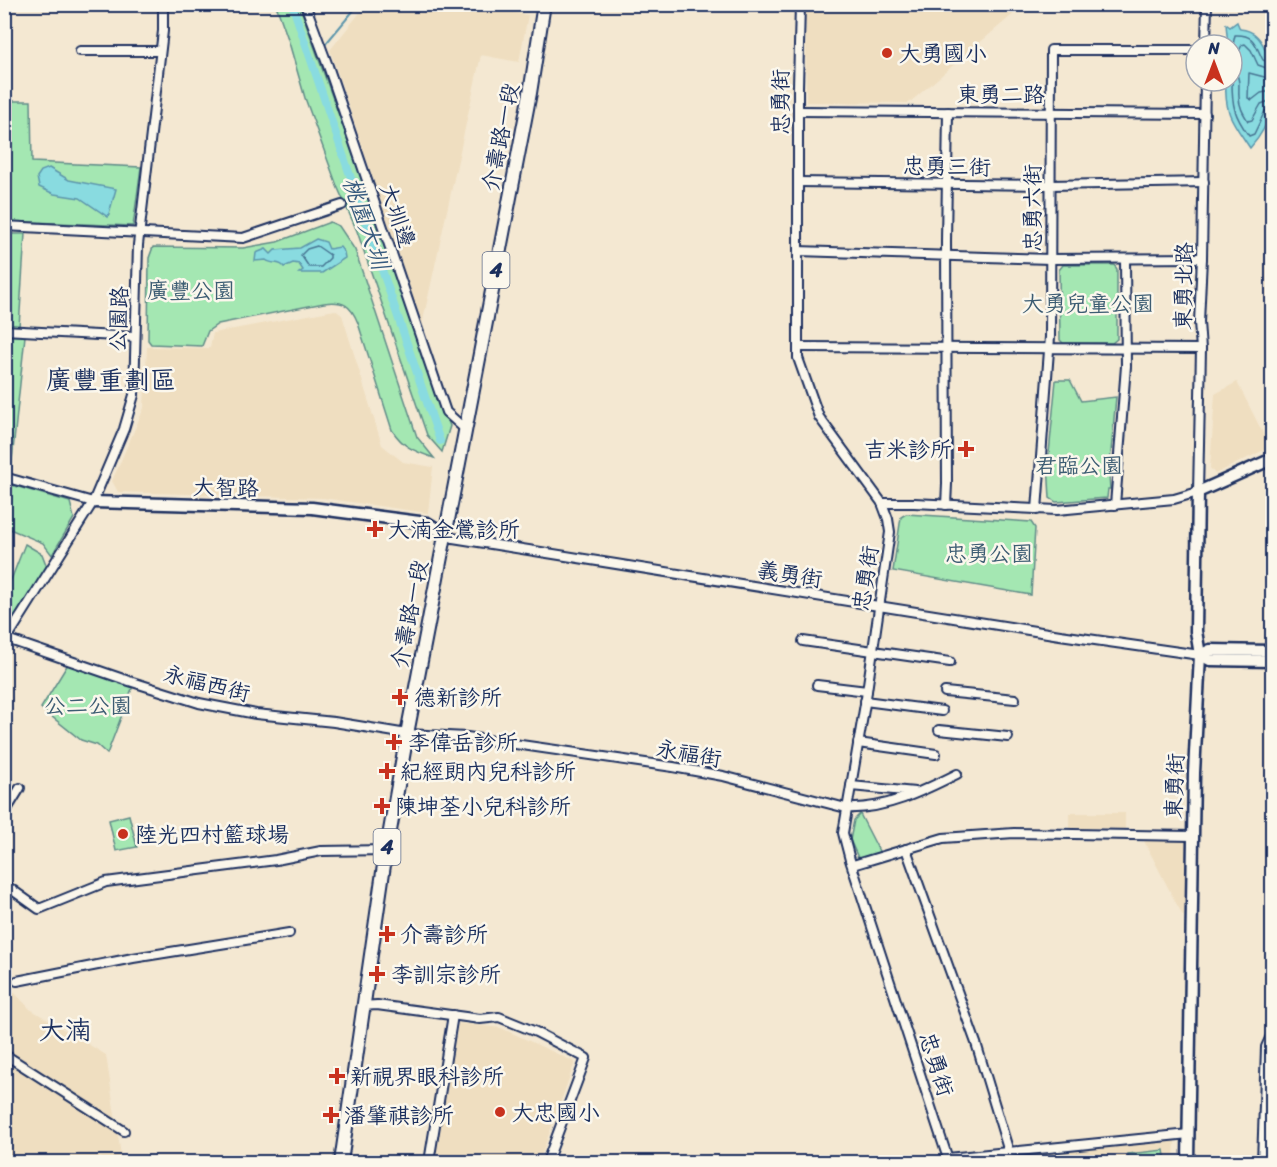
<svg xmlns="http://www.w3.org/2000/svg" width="1277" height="1167" font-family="Sriracha,'LXGW WenKai TC',sans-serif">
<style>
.built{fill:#efdec0}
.green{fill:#a4e7b2;stroke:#608b88;stroke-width:1.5}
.water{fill:#89dbe0;stroke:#5d96ac;stroke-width:1.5}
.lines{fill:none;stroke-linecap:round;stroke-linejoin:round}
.shore{stroke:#477492;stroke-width:1.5}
.stream{stroke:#5d96ac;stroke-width:2}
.canal{stroke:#89dbe0;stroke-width:8}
.street-casing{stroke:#1b2f5e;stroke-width:12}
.secondary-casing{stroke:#1b2f5e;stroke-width:15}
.primary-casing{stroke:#1b2f5e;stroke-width:16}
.street{stroke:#fbf7ec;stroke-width:8}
.secondary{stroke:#fbf7ec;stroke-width:10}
.primary{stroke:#fbf7ec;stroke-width:12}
.poi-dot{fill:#c8321e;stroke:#fbf7ec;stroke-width:2}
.labels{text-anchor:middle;stroke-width:5;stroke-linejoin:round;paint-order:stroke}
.shield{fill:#fbf7ec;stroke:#5e6b89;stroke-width:1.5}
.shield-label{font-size:21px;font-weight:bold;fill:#1b2f5e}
.poi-label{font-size:22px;fill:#1b2f5e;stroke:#fbf7ec;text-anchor:start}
.street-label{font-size:22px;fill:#1b2f5e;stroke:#fbf7ec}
.park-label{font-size:22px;fill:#3d5d73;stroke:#fbf7ec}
.water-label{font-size:24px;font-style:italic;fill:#365a7e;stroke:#fbf7ec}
.quarter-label{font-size:26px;fill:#1b2f5e;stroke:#fbf7ec}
</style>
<rect width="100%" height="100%" fill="#f4e8d2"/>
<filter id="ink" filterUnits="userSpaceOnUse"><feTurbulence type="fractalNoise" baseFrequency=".0167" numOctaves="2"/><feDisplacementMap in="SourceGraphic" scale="12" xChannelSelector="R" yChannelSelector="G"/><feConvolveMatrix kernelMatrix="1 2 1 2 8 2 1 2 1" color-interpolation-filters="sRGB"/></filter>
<g filter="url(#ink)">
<!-- built -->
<g class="built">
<path d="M 366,5 L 479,5 L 479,7 L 528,15 L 519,62 L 481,55 L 422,325 L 330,50 Z"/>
<path d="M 806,5 L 1024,5 L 909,103 L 806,102 Z"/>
<path d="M 335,310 L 342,315 L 382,445 L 403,462 L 433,467 L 428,513 L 323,498 L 118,492 L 112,481 L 144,408 L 147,347 L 210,348 L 213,333 Z"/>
<path d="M 1237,382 L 1270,447 L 1215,474 L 1210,468 L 1215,394 Z"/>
<path d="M 1069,813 L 1125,813 L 1125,829 L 1069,828 Z"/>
<path d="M 1143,839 L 1186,839 L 1184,917 L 1176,903 Z"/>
<path d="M 4,985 L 12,990 L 30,1009 L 106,1055 L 122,1162 L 108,1162 L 99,1157 L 97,1162 L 5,1162 Z"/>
<path d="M 458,1023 L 501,1028 L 575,1062 L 539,1162 L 435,1162 Z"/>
<path d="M 1175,1137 L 1174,1162 L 975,1162 Z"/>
</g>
<!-- green -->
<g class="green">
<path d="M 276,5 L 299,5 L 303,15 L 450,426 L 442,452 L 427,435 L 357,231 L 337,186 L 305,98 L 288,39 Z"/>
<path d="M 813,5 L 813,4 L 989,5 L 973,8 L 813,9 Z"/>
<path d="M 5,101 L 31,101 L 32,162 L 141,167 L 133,226 L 5,221 L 9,116 L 5,115 Z"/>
<path d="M 330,222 L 339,226 L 355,250 L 417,437 L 434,458 C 414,451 404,448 392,430 L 358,323 C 351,305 343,300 324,303 L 218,324 L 208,331 L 202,346 L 151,344 L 148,340 L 149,258 L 153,247 L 243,248 L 277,242 Z"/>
<path d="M 4,234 L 25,234 L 19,327 L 5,327 Z"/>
<path d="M 1063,265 L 1114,265 L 1117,269 L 1117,339 L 1112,343 L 1063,343 L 1060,340 L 1059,270 Z"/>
<path d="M 5,335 L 25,336 L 11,470 L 4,469 Z"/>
<path d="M 1056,380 L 1070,380 L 1081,401 L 1116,397 L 1109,474 L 1110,489 L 1108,489 L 1107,498 L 1056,502 L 1050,498 L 1048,464 Z"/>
<path d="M 5,483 L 70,502 L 74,518 L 52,555 L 43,543 L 5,527 Z"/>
<path d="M 906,514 L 1031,522 L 1035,528 L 1031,595 L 893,571 L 901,517 Z"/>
<path d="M 25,544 L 42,554 L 47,567 L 8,631 L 5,630 L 4,598 Z"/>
<path d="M 68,664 L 133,686 L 107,754 L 97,745 L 81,740 L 41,708 Z"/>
<path d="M 860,814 L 881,855 L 860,862 L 850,840 L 854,820 Z"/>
<path d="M 129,815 L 137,847 L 116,851 L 109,820 Z"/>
<path d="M 1164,1150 L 1166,1162 L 1129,1162 L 1128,1154 Z"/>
</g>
<!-- water -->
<g class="water">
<path d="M 1237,22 L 1240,29 C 1256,30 1263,41 1267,55 L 1272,57 C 1273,95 1277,118 1250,148 C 1233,122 1224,114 1226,81 L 1232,81 L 1232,45 L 1228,45 L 1226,24 L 1230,27 Z"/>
<path d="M 49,168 L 69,180 L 116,189 L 108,217 L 80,198 L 54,194 L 39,187 L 37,177 L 41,171 Z"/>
<path d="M 316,239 L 326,242 L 329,249 L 340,247 L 344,252 L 345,258 L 322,273 L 299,273 L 303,270 L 299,264 L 293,263 L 284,267 C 280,261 272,265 266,260 L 255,261 L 256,253 L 266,249 L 271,254 L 275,250 L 300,248 Z"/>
</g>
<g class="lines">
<!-- shore -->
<g class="shore">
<path d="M 1232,49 L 1235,35 C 1255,34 1255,45 1263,60 L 1272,63"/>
<path d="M 1232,58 L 1238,53 L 1242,45 L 1245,44 L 1251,50 L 1258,65 L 1272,70"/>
<path d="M 1232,69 C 1242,78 1238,86 1239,97 C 1239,106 1243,113 1248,121 L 1252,120 L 1261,104 L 1272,100"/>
<path d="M 1272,79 L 1249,73 L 1248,98 L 1252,100 L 1261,93 L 1272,91"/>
<path d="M 1232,81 C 1232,106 1234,115 1249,136 L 1254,134 L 1265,111 L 1272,108"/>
<path d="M 317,246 L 330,255 L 330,258 L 321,267 L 309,267 L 301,255 L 307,249 Z"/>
</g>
<!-- stream -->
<g class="stream">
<path d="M 323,47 L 359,4"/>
<path d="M 311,62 L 314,58"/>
</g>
<!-- canal -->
<path class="canal" d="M 292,4 L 440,441"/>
<defs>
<g id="street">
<path d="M 305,4 L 328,66 L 446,412 L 466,430"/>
<path d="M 800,4 L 798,87 L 798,358 L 819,417 L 882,503 L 888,519 L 890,532 L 866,698 L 843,833 L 850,860 L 949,1162"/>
<path d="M 1206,45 L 1207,4"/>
<path d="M 80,51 L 160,51"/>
<path d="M 798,111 L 1205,114"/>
<path d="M 798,182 L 1050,185 L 1204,182"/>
<path d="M 4,226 L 243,238 L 342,205"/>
<path d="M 798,251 L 1050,259 L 1202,258"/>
<path d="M 4,330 L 135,337"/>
<path d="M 798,347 L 1201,349"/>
<path d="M 4,477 L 93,502"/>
<path d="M 882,503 L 914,503 L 1057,510 L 1174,499 L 1198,492 L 1201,349 L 1199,322 L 1202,258 L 1205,81"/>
<path d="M 946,505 L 947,484 L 946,241 L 948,112"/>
<path d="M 1115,505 L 1126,366 L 1125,259"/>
<path d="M 1037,510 L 1050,337 L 1051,50 L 1196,50"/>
<path d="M 445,534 L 453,538 L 1060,635 L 1200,655"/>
<path d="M 4,638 L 126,680 L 199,703 L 256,714 L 334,722 L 407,734 L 467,737 L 673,767 L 723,776 L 846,808 C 885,810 923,791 957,774"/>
<path d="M 803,641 L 950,662"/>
<path d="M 4,643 L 93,502 L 124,429 L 134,395 L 138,245 L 163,31 L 163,4"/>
<path d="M 817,685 L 867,691"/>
<path d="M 945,692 L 1015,699"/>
<path d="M 865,701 L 942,711"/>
<path d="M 939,730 L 1008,737"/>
<path d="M 858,743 L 936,754"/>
<path d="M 851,786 L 915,792"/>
<path d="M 4,814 L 20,788"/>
<path d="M 906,849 L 976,1043 L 1009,1152"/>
<path d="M 853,865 L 943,838 L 1014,833 L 1192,836"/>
<path d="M 4,884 L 39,909 L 106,882 L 276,860 L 321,851 L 387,850"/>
<path d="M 17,981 L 133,958 L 289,933"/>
<path d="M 363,1006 L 377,1005 L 480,1019 L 499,1017 L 536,1032 L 586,1058 L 547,1162"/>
<path d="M 4,1054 L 124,1131"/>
<path d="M 948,1158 L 1189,1134"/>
<path d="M 429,1162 L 453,1015"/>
<path d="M 1262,1162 L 1266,1047 L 1272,1034"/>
</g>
<g id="secondary">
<path d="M 93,502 L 312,508 L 427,523 L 445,534"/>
<path d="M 1200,655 L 1210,660 L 1272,661"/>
<path d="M 1200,655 L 1210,650 L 1272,651"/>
<path d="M 1188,1162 L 1194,773 L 1200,655 L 1196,631 L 1198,492 L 1272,459"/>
</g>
<path id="primary" d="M 341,1162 L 384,865 L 407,734 L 530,93 L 544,4"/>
</defs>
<!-- street casing -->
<use href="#street" class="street-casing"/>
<!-- secondary casing -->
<use href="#secondary" class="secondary-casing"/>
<!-- primary casing -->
<use href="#primary" class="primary-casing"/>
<!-- street -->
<use href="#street" class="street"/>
<!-- secondary -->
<use href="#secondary" class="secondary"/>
<!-- primary -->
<use href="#primary" class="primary"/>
</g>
</g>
<!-- markers -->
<g class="poi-dot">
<circle cx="887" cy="53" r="6"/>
<path d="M963 440h6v6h6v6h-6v6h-6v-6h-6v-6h6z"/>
<path d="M372 520h6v6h6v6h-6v6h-6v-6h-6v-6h6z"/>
<path d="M397 688h6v6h6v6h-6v6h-6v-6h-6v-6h6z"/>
<path d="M391 733h6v6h6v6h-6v6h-6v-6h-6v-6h6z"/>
<path d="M384 762h6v6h6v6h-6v6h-6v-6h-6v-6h6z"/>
<path d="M379 797h6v6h6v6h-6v6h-6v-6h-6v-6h6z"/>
<circle cx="123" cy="834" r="6"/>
<path d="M384 925h6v6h6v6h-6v6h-6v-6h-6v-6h6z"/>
<path d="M374 965h6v6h6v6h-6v6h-6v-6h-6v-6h6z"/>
<path d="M334 1067h6v6h6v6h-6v6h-6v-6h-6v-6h6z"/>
<circle cx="500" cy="1112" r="6"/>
<path d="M328 1106h6v6h6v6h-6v6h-6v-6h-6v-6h6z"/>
</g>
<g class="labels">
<!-- shield labels -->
<g class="shield">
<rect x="482.5" y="252" width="27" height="36" rx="4.5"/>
<rect x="373.5" y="829" width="27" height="36" rx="4.5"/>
</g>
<g class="shield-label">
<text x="496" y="277">4</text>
<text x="387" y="854">4</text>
</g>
<!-- poi labels -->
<g class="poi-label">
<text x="899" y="61">大勇國小</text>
<text x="952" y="457" text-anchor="end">吉米診所</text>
<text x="388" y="537">大湳金鶯診所</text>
<text x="414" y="705">德新診所</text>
<text x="408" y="750">李偉岳診所</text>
<text x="400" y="779">紀經朗內兒科診所</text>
<text x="395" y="814">陳坤荃小兒科診所</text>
<text x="135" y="842">陸光四村籃球場</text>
<text x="400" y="942">介壽診所</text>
<text x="391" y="982">李訓宗診所</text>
<text x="350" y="1084">新視界眼科診所</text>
<text x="512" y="1120">大忠國小</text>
<text x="344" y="1123">潘肇祺診所</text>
</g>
<!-- street labels -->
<g class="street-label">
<text x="1001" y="102">東勇二路</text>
<text transform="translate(780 102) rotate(-90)" y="8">忠勇街</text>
<text transform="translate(500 137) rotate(-79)" y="8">介壽路一段</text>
<text transform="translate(947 166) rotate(1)" y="8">忠勇三街</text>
<text transform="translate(1032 208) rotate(-90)" y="8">忠勇六街</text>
<text transform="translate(398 215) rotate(71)" y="8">大圳邊</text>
<text transform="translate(1183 286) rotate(-89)" y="8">東勇北路</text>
<text transform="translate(118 319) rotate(-88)" y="8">公園路</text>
<text transform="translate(226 487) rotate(1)" y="8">大智路</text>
<text transform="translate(790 574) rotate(9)" y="8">義勇街</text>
<text transform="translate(865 578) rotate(-81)" y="8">忠勇街</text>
<text transform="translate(409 614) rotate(-79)" y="8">介壽路一段</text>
<text transform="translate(207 683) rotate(14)" y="8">永福西街</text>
<text transform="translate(689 753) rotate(10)" y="8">永福街</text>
<text transform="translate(1174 786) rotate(-88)" y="8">東勇街</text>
<text transform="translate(937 1064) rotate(72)" y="8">忠勇街</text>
</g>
<!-- park labels -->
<g class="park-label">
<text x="191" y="298">廣豐公園</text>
<text x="1088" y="311">大勇兒童公園</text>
<text x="1079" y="473">君臨公園</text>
<text x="989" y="561">忠勇公園</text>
<text x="88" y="713">公二公園</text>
</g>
<!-- water labels -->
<g class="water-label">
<text transform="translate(366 223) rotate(71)" y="8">桃園大圳</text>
</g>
<!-- quarter labels -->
<g class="quarter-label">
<text x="111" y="389">廣豐重劃區</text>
<text x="65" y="1039">大湳</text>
</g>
</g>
<!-- margin -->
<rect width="1277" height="1167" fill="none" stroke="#fbf7ec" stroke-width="24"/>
<rect x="12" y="12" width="1253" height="1143" fill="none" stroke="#1b2f5e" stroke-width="2" filter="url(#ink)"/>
<!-- north arrow -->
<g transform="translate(1214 63)"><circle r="28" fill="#fbf7ec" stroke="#a1a7b3" stroke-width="1.5"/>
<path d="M0-4.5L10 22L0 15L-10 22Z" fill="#c8321e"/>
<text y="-9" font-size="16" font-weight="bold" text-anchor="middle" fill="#1b2f5e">N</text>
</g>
</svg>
